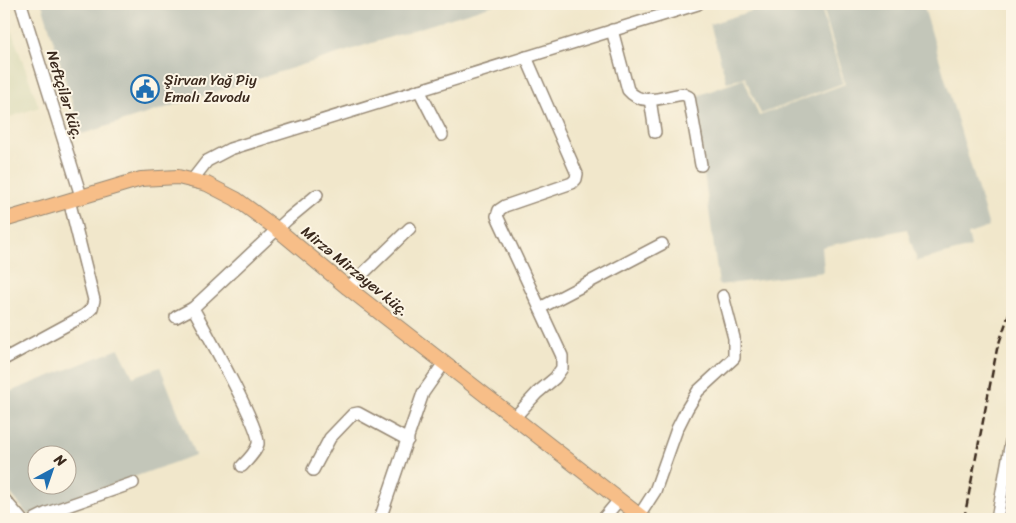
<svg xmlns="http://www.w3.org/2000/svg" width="1016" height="523" font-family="Sriracha,sans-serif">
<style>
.built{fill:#deddbb}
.industrial{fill:#c3c6b9;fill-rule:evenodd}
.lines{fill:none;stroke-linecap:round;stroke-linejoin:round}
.minor-casing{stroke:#968874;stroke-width:14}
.major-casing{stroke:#968874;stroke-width:16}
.minor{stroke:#fff;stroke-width:11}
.major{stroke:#f7be88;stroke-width:14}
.rail{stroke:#3b2a1e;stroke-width:2.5;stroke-dasharray:8 4;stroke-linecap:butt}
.labels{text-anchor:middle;stroke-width:4;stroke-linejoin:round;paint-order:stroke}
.poi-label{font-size:15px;fill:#3b2a1e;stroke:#fcf5e5;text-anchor:start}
.street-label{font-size:15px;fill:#3b2a1e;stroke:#fcf5e5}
</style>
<rect width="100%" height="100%" fill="#fcf5e5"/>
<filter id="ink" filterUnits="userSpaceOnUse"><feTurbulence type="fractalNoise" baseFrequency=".02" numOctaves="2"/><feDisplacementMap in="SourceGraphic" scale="10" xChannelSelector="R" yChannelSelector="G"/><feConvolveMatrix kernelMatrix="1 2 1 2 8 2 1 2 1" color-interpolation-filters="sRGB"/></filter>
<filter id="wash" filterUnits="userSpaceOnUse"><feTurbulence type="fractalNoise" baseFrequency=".0096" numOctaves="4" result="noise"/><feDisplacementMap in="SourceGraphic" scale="20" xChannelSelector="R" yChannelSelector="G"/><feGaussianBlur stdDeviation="1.12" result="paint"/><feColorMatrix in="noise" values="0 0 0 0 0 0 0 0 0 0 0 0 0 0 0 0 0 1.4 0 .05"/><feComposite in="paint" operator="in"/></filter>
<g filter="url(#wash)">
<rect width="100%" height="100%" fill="#f1e7cb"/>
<!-- built -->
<path class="built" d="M 4,10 L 39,107 L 4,119 Z"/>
<!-- industrial -->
<g class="industrial">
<path d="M 42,4 L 496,4 L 82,134 Z"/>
<path d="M 774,4 L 820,4 L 843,83 L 761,114 L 745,77 L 727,83 L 710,24 Z"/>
<path d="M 822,4 L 923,4 L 989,227 L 968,234 L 971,247 L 917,261 L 907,229 L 822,247 L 824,272 L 719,285 L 694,97 L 744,79 L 759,116 L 845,84 Z"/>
<path d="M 119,349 L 133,377 L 160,367 L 195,455 L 28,515 L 4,485 L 4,394 ZM 38,456 L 68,456 L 68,486 L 38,486 Z"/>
</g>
</g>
<g filter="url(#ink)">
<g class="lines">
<defs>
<g id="minor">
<path d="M 21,4 L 81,196"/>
<path d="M 612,30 L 628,90 C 642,107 662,97 683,94 L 689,97 L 701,165"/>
<path d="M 419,90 L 442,135"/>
<path d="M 650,99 L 655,132"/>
<path d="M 193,179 L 207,161 L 230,149 L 698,4"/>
<path d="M 348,288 L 410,228"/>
<path d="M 540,308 L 662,244"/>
<path d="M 176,317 L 193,308"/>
<path d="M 4,359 L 85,315 L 92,308 L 94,300 L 69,200"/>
<path d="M 514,418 L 537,393 L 555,378 L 562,368 L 562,356 L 497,216 L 499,210 L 505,206 L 572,183 L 576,179 L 577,174 L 526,57"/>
<path d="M 242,466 C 248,460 256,452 258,444 C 261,429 204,328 193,308 L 288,219 L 317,195"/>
<path d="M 313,470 L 330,438 L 353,414 L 358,413 L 408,440"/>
<path d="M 4,499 L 21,519"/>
<path d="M 639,516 L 655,491 L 677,429 L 687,409 L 698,391 L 734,358 L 734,338 L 723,296"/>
<path d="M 35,519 L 47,513 L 133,483"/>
<path d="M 380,519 L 423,393 L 444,363"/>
<path d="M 603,519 L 619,500"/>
<path d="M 997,519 L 1012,436"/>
</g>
<path id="major" d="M 4,220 L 141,179 L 178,177 L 207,184 L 236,199 L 277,229 L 348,288 L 644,519"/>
</defs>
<!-- minor casing -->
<use href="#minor" class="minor-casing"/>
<!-- major casing -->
<use href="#major" class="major-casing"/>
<!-- minor -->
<use href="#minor" class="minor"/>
<!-- major -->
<use href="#major" class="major"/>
<!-- rail -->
<path class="rail" d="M 964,519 L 997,349 L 1012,305"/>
</g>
</g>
<!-- icons -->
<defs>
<symbol id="civic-ring" viewBox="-11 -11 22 22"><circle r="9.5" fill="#fcf5e5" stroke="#1f6fb2" stroke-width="1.5"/><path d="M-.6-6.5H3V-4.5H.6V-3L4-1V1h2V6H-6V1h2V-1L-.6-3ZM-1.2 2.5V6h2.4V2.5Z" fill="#1f6fb2"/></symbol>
</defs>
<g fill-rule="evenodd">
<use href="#civic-ring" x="129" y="73" width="32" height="32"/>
</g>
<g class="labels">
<!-- poi labels -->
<g class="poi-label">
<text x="164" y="85">Şirvan Yağ Piy<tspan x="164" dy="17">Emalı Zavodu</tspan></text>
</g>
<!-- street labels -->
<g class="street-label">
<text transform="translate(65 95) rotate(73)" y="5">Neftçilər küç.</text>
<text transform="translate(355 271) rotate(39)" y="5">Mirzə Mirzəyev küç.</text>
</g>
</g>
<!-- margin -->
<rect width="1016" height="523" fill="none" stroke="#fcf5e5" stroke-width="20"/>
<!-- north arrow -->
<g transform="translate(52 470) rotate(40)"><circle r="24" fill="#fcf5e5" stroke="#afa495"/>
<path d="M0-4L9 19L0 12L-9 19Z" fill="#1f6fb2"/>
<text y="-8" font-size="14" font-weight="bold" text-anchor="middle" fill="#3b2a1e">N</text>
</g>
</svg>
